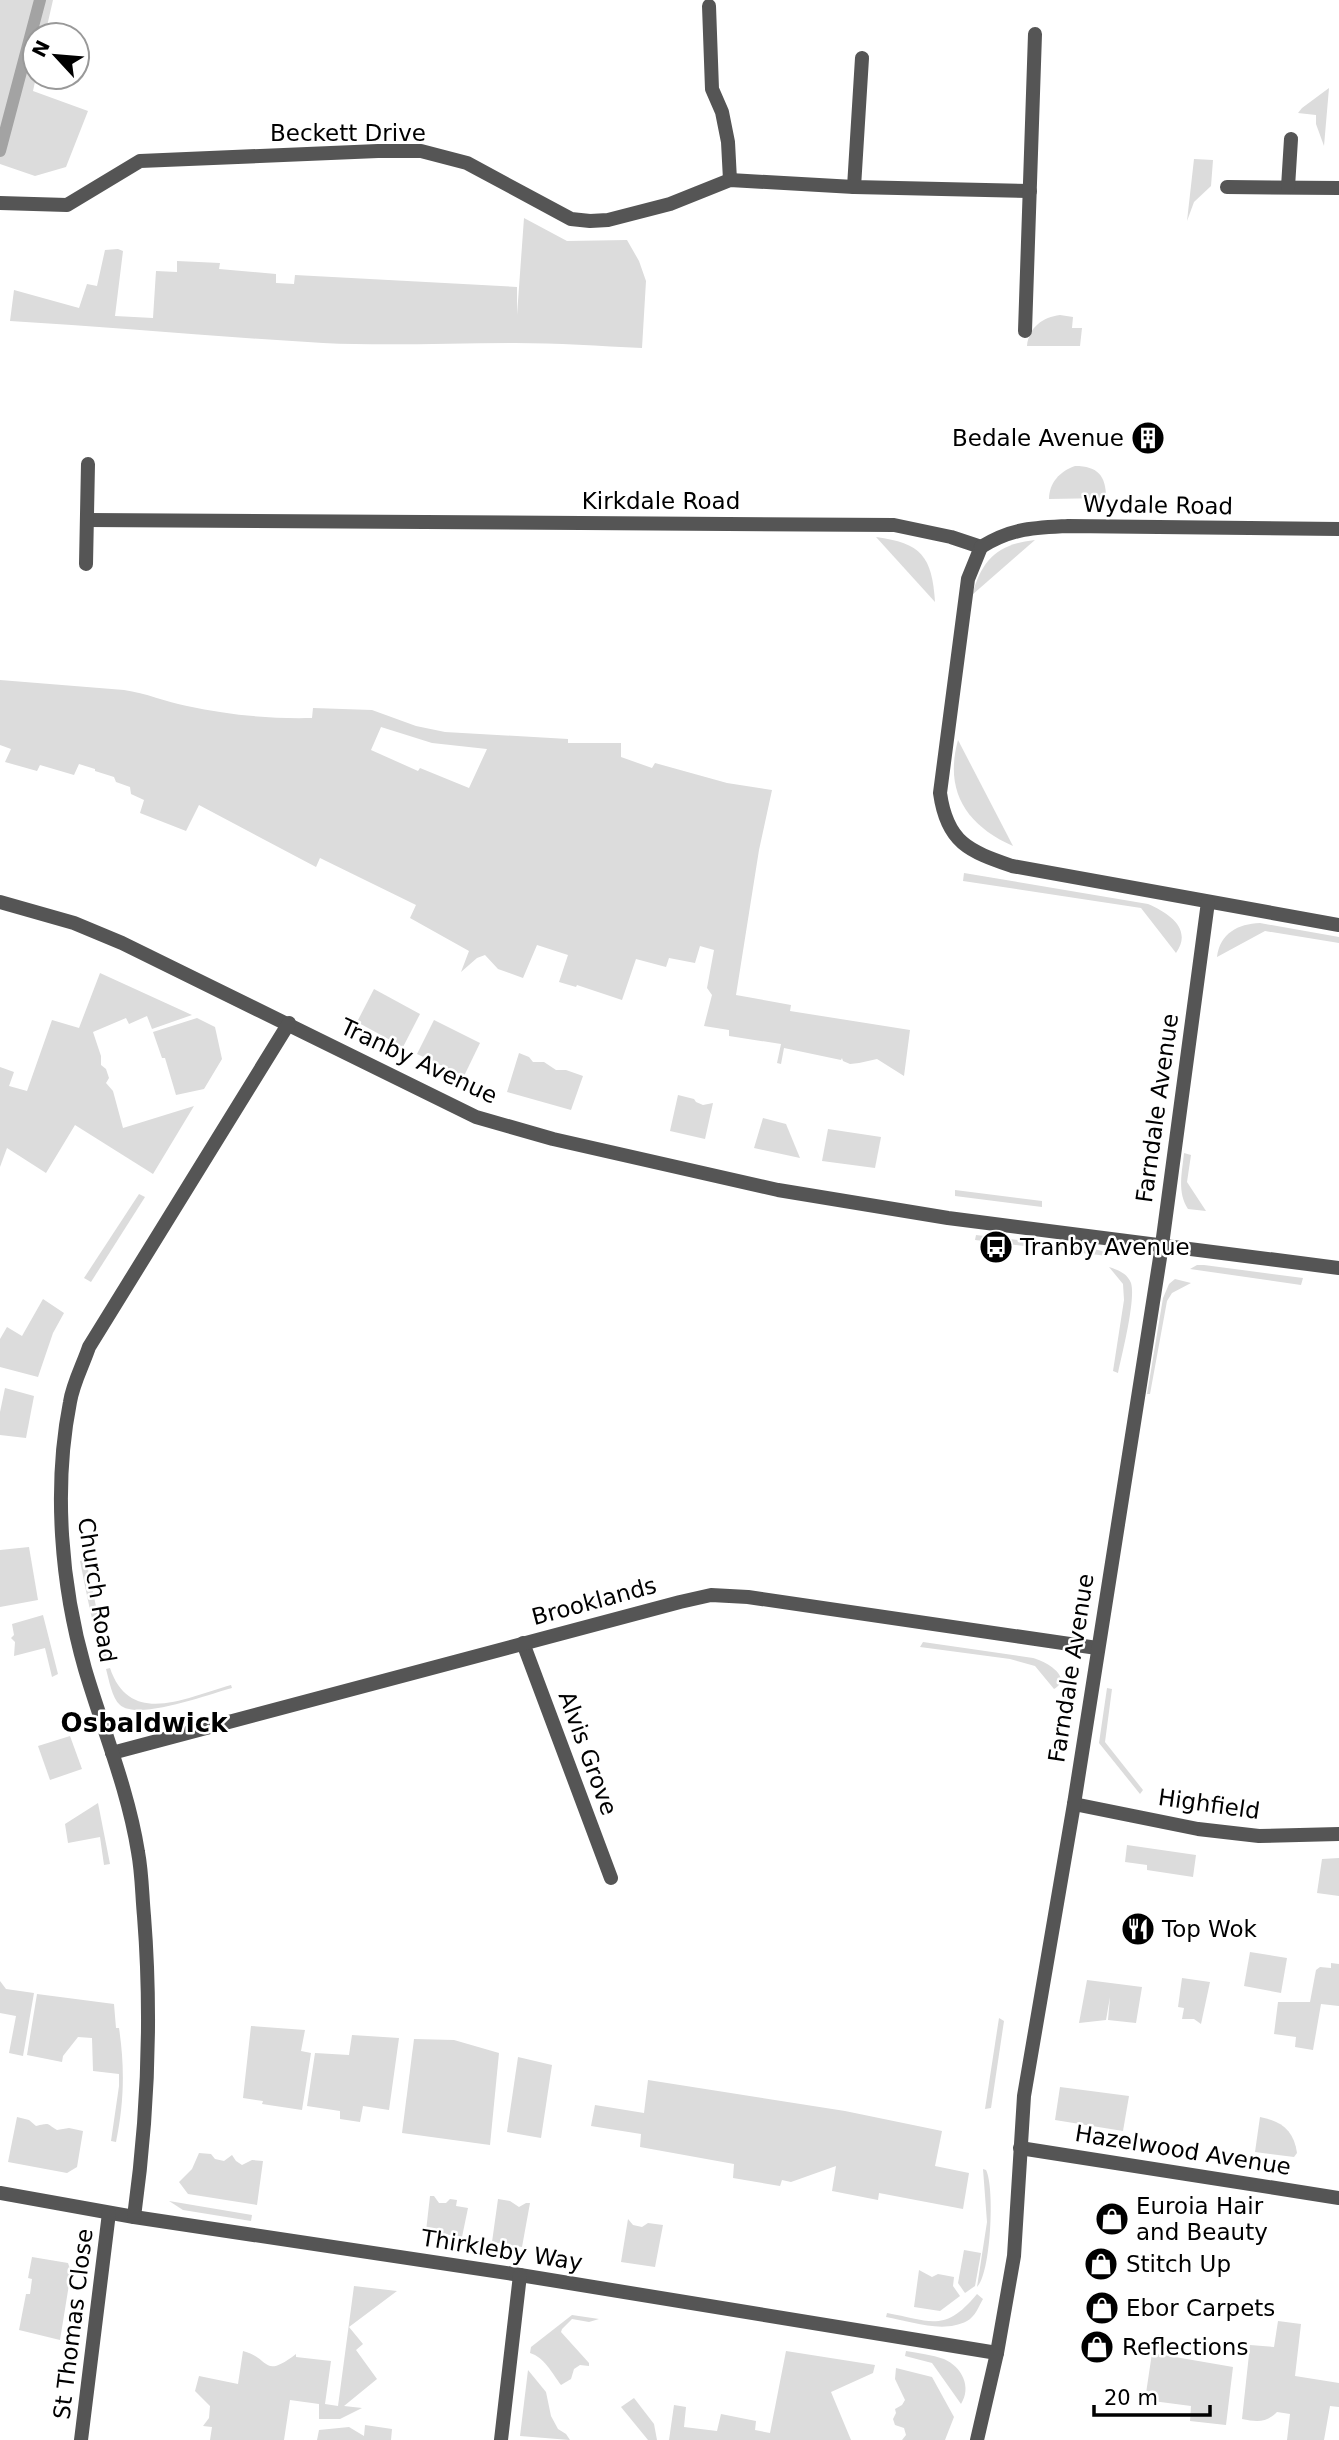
<svg xmlns="http://www.w3.org/2000/svg" width="1339" height="2440" font-family="'DejaVu Sans',sans-serif">
<style>
.green{fill:#dcdcdc;fill-rule:evenodd}
.lines{fill:none;stroke-linecap:round;stroke-linejoin:round}
.stream{stroke:#a3a3a3;stroke-width:12}
.street{stroke:#555;stroke-width:14}
.labels{text-anchor:middle;stroke-width:5;stroke-linejoin:round;paint-order:stroke}
.street-label{font-size:23px;fill:#000;stroke:#fff}
.poi-label{font-size:23px;fill:#000;stroke:#fff;text-anchor:start}
.quarter-label{font-size:26px;font-weight:bold;fill:#000;stroke:#fff}
</style>
<rect width="100%" height="100%" fill="#fff"/>
<!-- green -->
<g class="green">
<path d="M 0,0 L 53,0 L 45,35 L 35,35 L 36,77 L 33,91 L 88,111 L 66,167 L 35,176 L 0,164 Z"/>
<path d="M 1329,88 L 1324,146 L 1316,124 L 1316,115 L 1298,113 L 1302,108 Z"/>
<path d="M 1194,159 L 1213,160 L 1211,186 L 1194,202 L 1187,221 Z"/>
<path d="M 524,218 L 567,241 L 627,240 L 639,261 L 646,281 L 642,348 C 600,346 557,343 515,343 C 451,343 387,346 323,343 C 219,337 115,327 10,321 L 14,290 L 79,308 L 87,284 L 97,286 L 105,250 L 118,249 L 123,251 L 115,316 L 153,318 L 156,271 L 177,272 L 177,261 L 220,263 L 219,269 L 276,274 L 276,283 L 294,284 L 295,275 L 517,287 L 517,315 Z"/>
<path d="M 1060,315 L 1073,317 L 1072,328 L 1082,328 L 1080,346 L 1027,346 C 1029,327 1043,317 1060,315 Z"/>
<path d="M 1075,466 C 1098,466 1106,476 1106,498 L 1049,499 C 1049,483 1060,471 1075,466 Z"/>
<path d="M 876,537 C 921,543 932,556 935,602 Z"/>
<path d="M 1035,540 L 972,595 C 982,559 998,544 1035,540 Z"/>
<path d="M 0,680 L 124,690 C 146,693 166,702 187,706 C 229,715 269,719 312,718 L 313,708 L 372,710 L 416,726 L 445,732 L 568,739 L 568,743 L 621,743 L 621,757 L 652,768 L 655,763 L 727,783 L 772,790 L 759,850 L 736,995 L 791,1005 L 790,1011 L 910,1030 L 904,1076 L 877,1059 L 859,1063 L 850,1064 L 843,1061 L 842,1058 L 841,1060 L 784,1048 L 781,1064 L 777,1063 L 781,1044 L 729,1036 L 729,1030 L 704,1026 L 712,995 L 707,988 L 714,950 L 700,946 L 695,963 L 669,958 L 666,967 L 636,959 L 622,1000 L 577,985 L 576,987 L 559,982 L 568,955 L 537,945 L 523,978 L 498,969 L 485,955 L 477,958 L 461,972 L 469,951 L 410,918 L 416,905 L 320,858 L 316,867 L 199,805 L 186,831 L 140,813 L 144,800 L 131,794 L 130,787 L 116,782 L 114,777 L 95,771 L 95,769 L 79,764 L 74,775 L 40,765 L 37,771 L 5,762 L 11,749 L 0,745 ZM 381,727 L 432,743 L 487,749 L 469,788 L 420,768 L 418,771 L 371,750 Z"/>
<path d="M 958,740 L 1013,846 C 966,825 944,791 958,740 Z"/>
<path d="M 964,873 L 1148,904 C 1169,913 1193,929 1176,953 L 1141,908 L 963,881 Z"/>
<path d="M 1260,923 L 1339,937 L 1339,943 L 1265,931 L 1217,957 C 1220,933 1238,924 1260,923 Z"/>
<path d="M 100,973 L 192,1015 L 152,1029 L 147,1016 L 129,1024 L 126,1018 L 93,1032 L 101,1056 L 101,1065 L 106,1069 L 109,1078 L 106,1083 L 113,1091 L 123,1128 L 194,1106 L 153,1174 L 75,1125 L 46,1173 L 7,1148 L 0,1167 L 0,1067 L 14,1072 L 9,1086 L 27,1091 L 52,1020 L 79,1028 Z"/>
<path d="M 374,989 L 420,1014 L 403,1047 L 357,1022 Z"/>
<path d="M 197,1018 L 215,1027 L 222,1059 L 204,1089 L 176,1095 L 165,1058 L 162,1058 L 153,1032 Z"/>
<path d="M 434,1020 L 480,1043 L 464,1076 L 417,1054 Z"/>
<path d="M 519,1053 L 529,1057 L 533,1062 L 544,1062 L 556,1070 L 566,1070 L 583,1076 L 571,1110 L 507,1092 Z"/>
<path d="M 678,1095 L 694,1099 L 696,1102 L 703,1105 L 713,1103 L 705,1139 L 670,1131 Z"/>
<path d="M 763,1118 L 786,1124 L 800,1158 L 754,1148 Z"/>
<path d="M 828,1129 L 881,1137 L 875,1168 L 822,1161 Z"/>
<path d="M 1184,1153 L 1191,1155 L 1187,1182 L 1206,1211 L 1188,1209 C 1177,1192 1182,1173 1184,1153 Z"/>
<path d="M 955,1190 L 1042,1201 L 1042,1207 L 955,1196 Z"/>
<path d="M 139,1194 L 145,1197 L 91,1282 L 84,1278 Z"/>
<path d="M 976,1235 L 1094,1249 L 1102,1251 L 1107,1256 L 975,1240 Z"/>
<path d="M 1197,1265 L 1204,1265 L 1303,1278 L 1301,1285 L 1190,1269 Z"/>
<path d="M 1109,1267 C 1118,1270 1127,1273 1131,1283 C 1136,1299 1122,1354 1118,1373 L 1113,1371 L 1124,1300 L 1123,1284 Z"/>
<path d="M 1175,1279 L 1191,1283 L 1172,1293 L 1167,1301 L 1150,1394 L 1147,1394 L 1163,1298 L 1169,1284 Z"/>
<path d="M 43,1299 L 64,1313 L 53,1333 L 38,1377 L 0,1367 L 0,1339 L 7,1327 L 22,1336 Z"/>
<path d="M 5,1388 L 34,1396 L 26,1438 L 0,1435 L 0,1412 Z"/>
<path d="M 29,1547 L 38,1600 L 0,1607 L 0,1550 Z"/>
<path d="M 86,1560 L 108,1662 L 105,1663 C 93,1630 87,1595 80,1561 Z"/>
<path d="M 43,1615 L 58,1674 L 52,1677 L 45,1648 L 14,1656 L 15,1642 L 11,1638 L 14,1635 L 12,1624 Z"/>
<path d="M 923,1642 L 1033,1658 C 1045,1661 1074,1677 1054,1689 L 1035,1666 L 1010,1659 L 920,1647 Z"/>
<path d="M 110,1668 C 130,1728 187,1697 231,1685 L 232,1688 C 209,1694 138,1721 120,1705 C 112,1698 109,1680 106,1669 Z"/>
<path d="M 1107,1688 L 1112,1689 L 1105,1742 L 1143,1790 L 1140,1794 L 1099,1743 Z"/>
<path d="M 70,1736 L 82,1769 L 50,1780 L 38,1746 Z"/>
<path d="M 98,1803 L 110,1864 L 104,1865 L 100,1837 L 68,1843 L 65,1824 Z"/>
<path d="M 1127,1845 L 1196,1855 L 1193,1877 L 1147,1870 L 1147,1865 L 1125,1862 Z"/>
<path d="M 1339,1858 L 1339,1896 L 1317,1893 L 1322,1859 Z"/>
<path d="M 1250,1952 L 1287,1958 L 1281,1993 L 1244,1986 Z"/>
<path d="M 1331,1963 L 1339,1964 L 1339,2006 L 1321,2004 L 1313,2050 L 1295,2047 L 1296,2037 L 1274,2034 L 1278,2002 L 1310,2002 L 1316,1970 L 1320,1967 L 1331,1968 Z"/>
<path d="M 1182,1978 L 1210,1982 L 1201,2024 L 1194,2019 L 1182,2019 L 1184,2008 L 1178,2007 Z"/>
<path d="M 1087,1980 L 1142,1987 L 1136,2023 L 1108,2020 L 1110,1997 L 1106,2020 L 1079,2023 Z"/>
<path d="M 0,1981 L 6,1989 L 34,1993 L 23,2056 L 9,2053 L 16,2016 L 0,2013 Z"/>
<path d="M 37,1994 L 114,2004 L 116,2028 L 119,2028 C 125,2068 124,2103 116,2142 L 111,2141 L 119,2086 L 119,2074 L 93,2071 L 92,2038 L 78,2037 L 63,2056 L 62,2062 L 27,2055 Z"/>
<path d="M 999,2018 L 1004,2021 L 991,2108 L 985,2109 Z"/>
<path d="M 251,2026 L 305,2030 L 301,2051 L 311,2053 L 302,2110 L 262,2104 L 263,2101 L 243,2098 Z"/>
<path d="M 352,2035 L 399,2038 L 389,2110 L 363,2106 L 360,2122 L 340,2119 L 340,2111 L 307,2106 L 315,2053 L 349,2055 Z"/>
<path d="M 414,2039 L 454,2040 L 499,2053 L 490,2145 L 402,2133 Z"/>
<path d="M 518,2057 L 552,2065 L 541,2138 L 507,2132 Z"/>
<path d="M 648,2080 L 845,2111 L 942,2131 L 935,2166 L 969,2173 L 963,2209 L 879,2193 L 878,2200 L 832,2191 L 836,2166 L 791,2182 L 782,2180 L 780,2186 L 733,2178 L 734,2164 L 640,2147 L 641,2134 L 591,2126 L 595,2105 L 644,2113 Z"/>
<path d="M 1060,2087 L 1129,2096 L 1123,2131 L 1055,2120 Z"/>
<path d="M 17,2117 L 29,2120 L 36,2126 C 51,2123 45,2123 57,2130 L 69,2128 L 83,2131 L 77,2167 L 67,2173 L 8,2162 Z"/>
<path d="M 1260,2117 C 1282,2121 1294,2131 1297,2153 L 1294,2157 L 1255,2152 Z"/>
<path d="M 199,2153 L 211,2154 L 215,2159 L 224,2161 L 232,2155 L 236,2161 L 242,2165 L 252,2160 L 263,2161 L 257,2205 L 188,2194 L 179,2182 L 192,2169 Z"/>
<path d="M 983,2169 L 986,2170 C 995,2187 991,2274 977,2287 L 987,2222 Z"/>
<path d="M 430,2196 L 434,2196 L 439,2203 L 446,2203 L 450,2199 L 457,2200 L 456,2206 L 468,2208 L 462,2237 L 426,2231 Z"/>
<path d="M 498,2199 L 510,2201 L 519,2207 L 526,2203 L 530,2203 L 522,2247 L 492,2242 Z"/>
<path d="M 169,2201 L 252,2215 L 251,2221 L 183,2210 Z"/>
<path d="M 628,2219 L 633,2225 L 642,2227 L 648,2223 L 663,2225 L 655,2267 L 621,2262 Z"/>
<path d="M 964,2250 L 981,2253 L 975,2286 L 965,2293 L 958,2283 Z"/>
<path d="M 32,2257 L 68,2263 L 71,2272 L 60,2340 L 19,2330 L 26,2294 L 30,2294 L 32,2279 L 28,2278 Z"/>
<path d="M 919,2270 L 932,2277 L 938,2274 L 954,2277 L 953,2286 L 960,2296 L 940,2311 L 914,2307 Z"/>
<path d="M 354,2286 L 397,2291 L 349,2327 L 363,2344 L 356,2350 L 377,2379 L 344,2406 L 362,2408 L 340,2419 L 319,2419 L 319,2404 L 290,2400 L 284,2440 L 210,2440 L 212,2427 L 203,2426 L 209,2418 L 210,2406 L 195,2391 L 199,2376 L 238,2384 L 243,2351 C 271,2358 262,2380 296,2354 L 296,2357 L 331,2361 L 325,2404 L 338,2406 Z"/>
<path d="M 977,2294 L 983,2299 C 979,2306 975,2317 967,2321 C 943,2334 910,2321 886,2317 L 887,2313 C 931,2321 945,2333 977,2294 Z"/>
<path d="M 572,2315 L 599,2319 L 589,2322 L 572,2319 L 562,2329 L 561,2332 L 589,2363 L 589,2366 L 580,2365 L 574,2369 L 571,2379 L 561,2385 C 552,2373 544,2357 530,2353 L 531,2347 Z"/>
<path d="M 1278,2321 L 1301,2324 L 1295,2376 L 1339,2383 L 1339,2407 L 1330,2406 L 1324,2440 L 1287,2440 L 1290,2414 L 1277,2412 C 1266,2423 1257,2422 1242,2419 L 1250,2345 L 1274,2347 Z"/>
<path d="M 786,2351 L 875,2365 L 873,2373 L 831,2392 L 851,2440 L 669,2440 L 674,2405 L 686,2407 L 684,2427 L 717,2431 L 721,2414 L 756,2421 L 755,2430 L 770,2433 Z"/>
<path d="M 906,2351 C 918,2353 932,2355 944,2359 C 962,2367 972,2387 961,2404 L 932,2363 L 905,2356 Z"/>
<path d="M 1152,2353 L 1233,2367 L 1226,2425 L 1190,2421 L 1191,2406 L 1145,2400 Z"/>
<path d="M 896,2368 L 932,2377 L 954,2417 L 945,2440 L 902,2440 L 906,2435 L 904,2428 L 895,2425 L 893,2419 L 896,2413 L 895,2409 L 902,2405 L 905,2400 L 895,2379 Z"/>
<path d="M 528,2370 L 546,2392 L 551,2416 L 558,2429 L 566,2434 L 570,2440 L 520,2436 Z"/>
<path d="M 634,2398 L 654,2424 L 657,2440 L 648,2440 L 621,2407 Z"/>
<path d="M 365,2425 L 392,2429 L 391,2440 L 317,2440 L 319,2430 L 349,2427 L 364,2436 Z"/>
</g>
<g class="lines">
<!-- stream -->
<path class="stream" d="M 0,151 L 40,0"/>
<!-- street -->
<g class="street">
<path d="M 709,6 L 712,89 L 722,112 L 728,142 L 730,180"/>
<path d="M 854,187 L 862,58"/>
<path d="M 1227,187 L 1339,188"/>
<path d="M 1288,187 L 1291,139"/>
<path d="M 0,203 L 67,205 L 140,161 L 378,151 L 421,151 L 467,163 L 571,219 L 590,221 L 608,220 L 670,204 L 730,180 L 854,187 L 1030,191"/>
<path d="M 1025,331 L 1035,34"/>
<path d="M 88,520 L 894,525 L 951,537 L 981,547"/>
<path d="M 981,547 L 968,579 L 940,793 C 947,843 969,851 1012,866 L 1339,925"/>
<path d="M 981,547 C 1012,528 1032,528 1068,526 L 1339,529"/>
<path d="M 86,564 L 88,464"/>
<path d="M 0,902 L 74,923 L 122,943 L 476,1117 L 553,1139 L 778,1190 L 948,1218 L 1339,1268"/>
<path d="M 523,1643 L 611,1878"/>
<path d="M 112,1753 L 680,1602 L 711,1595 L 748,1597 L 1097,1648"/>
<path d="M 1074,1804 L 1198,1829 L 1259,1836 L 1339,1834"/>
<path d="M 1020,2148 L 1339,2198"/>
<path d="M 0,2193 L 134,2217 L 520,2275 L 997,2353"/>
<path d="M 134,2217 C 148,2116 152,2017 144,1916 C 142,1895 142,1873 138,1852 C 128,1789 103,1730 85,1669 C 61,1585 53,1488 70,1402 C 73,1383 83,1365 89,1347 L 289,1023"/>
<path d="M 81,2440 L 109,2213"/>
<path d="M 501,2440 L 520,2275"/>
<path d="M 977,2440 L 997,2353 L 1014,2256 L 1024,2096 L 1074,1804 L 1162,1245 L 1208,902"/>
</g>
</g>
<!-- icons -->
<defs>
<symbol id="building-disc" viewBox="-11 -11 22 22"><circle r="9.5" fill="#000" stroke="#fff"/><path d="M-4-6H4V6H1V3H-1V6H-4ZM-2.5-4.3h1.7v1.8h-1.7ZM.8-4.3h1.7v1.8H.8ZM-2.5-1h1.7V.8h-1.7ZM.8-1h1.7V.8H.8Z" fill="#fff"/></symbol>
<symbol id="bus-disc" viewBox="-11 -11 22 22"><circle r="9.5" fill="#000" stroke="#fff"/><path d="M-5-6H5V4H4V6H2V4H-2V6H-4V4H-5ZM-3.5-4V0h7V-4ZM-3.5 1.2v1.5H-2V1.2ZM2 1.2v1.5H3.5V1.2Z" fill="#fff"/></symbol>
<symbol id="restaurant-disc" viewBox="-11 -11 22 22"><circle r="9.5" fill="#000" stroke="#fff"/><path d="M-5-6h1v4h1v-4h1v4h1v-4h1v5L-1.5 .5V6h-2V.5L-5-1ZM5-6V6H3V1.5H1.5Q1.5-4 5-6Z" fill="#fff"/></symbol>
<symbol id="shop-disc" viewBox="-11 -11 22 22"><circle r="9.5" fill="#000" stroke="#fff"/><path d="M-5-2.5h2.3a2.7 3.5 0 0 1 5.4 0H5L5.5 6h-11ZM-1.5-2.5h3a1.5 2.3 0 0 0-3 0Z" fill="#fff"/></symbol>
</defs>
<g fill-rule="evenodd">
<use href="#building-disc" x="1129" y="419" width="38" height="38"/>
<use href="#bus-disc" x="977" y="1228" width="38" height="38"/>
<use href="#restaurant-disc" x="1119" y="1910" width="38" height="38"/>
<use href="#shop-disc" x="1093" y="2200" width="38" height="38"/>
<use href="#shop-disc" x="1082" y="2245" width="38" height="38"/>
<use href="#shop-disc" x="1083" y="2289" width="38" height="38"/>
<use href="#shop-disc" x="1078" y="2328" width="38" height="38"/>
</g>
<g class="labels">
<!-- street labels -->
<g class="street-label">
<text x="348" y="141">Beckett Drive</text>
<text x="661" y="509">Kirkdale Road</text>
<text transform="translate(1158 505) rotate(1)" y="8">Wydale Road</text>
<text transform="translate(419 1061) rotate(25)" y="8">Tranby Avenue</text>
<text transform="translate(1157 1108) rotate(-82)" y="8">Farndale Avenue</text>
<text transform="translate(97 1590) rotate(81)" y="8">Church Road</text>
<text transform="translate(594 1601) rotate(-15)" y="8">Brooklands</text>
<text transform="translate(1071 1668) rotate(-81)" y="8">Farndale Avenue</text>
<text transform="translate(588 1753) rotate(70)" y="8">Alvis Grove</text>
<text transform="translate(1209 1804) rotate(8)" y="8">Highfield</text>
<text transform="translate(1183 2150) rotate(9)" y="8">Hazelwood Avenue</text>
<text transform="translate(502 2250) rotate(9)" y="8">Thirkleby Way</text>
<text transform="translate(73 2324) rotate(-83)" y="8">St Thomas Close</text>
</g>
<!-- poi labels -->
<g class="poi-label">
<text x="1124" y="446" text-anchor="end">Bedale Avenue</text>
<text x="1020" y="1255">Tranby Avenue</text>
<text x="1162" y="1937">Top Wok</text>
<text x="1136" y="2214">Euroia Hair<tspan x="1136" dy="26">and Beauty</tspan></text>
<text x="1126" y="2272">Stitch Up</text>
<text x="1126" y="2316">Ebor Carpets</text>
<text x="1122" y="2355">Reflections</text>
</g>
<!-- quarter labels -->
<g class="quarter-label">
<text x="144" y="1732">Osbaldwick</text>
</g>
</g>
<!-- north arrow -->
<g transform="translate(56 56) rotate(296)"><circle r="33" fill="#ffffff" stroke="#999999" stroke-width="2"/>
<path d="M0-5L12 26L0 18L-12 26Z" fill="#000000"/>
<text y="-10" font-size="19" font-weight="bold" text-anchor="middle" fill="#000000">N</text>
</g>
<!-- scale -->
<path d="M1094 2405v10h116v-10" fill="none" stroke="#000000" stroke-width="3.5"/>
<text x="1104" y="2405" font-size="21" fill="#000000" stroke="#ffffff" stroke-width="5" paint-order="stroke">20 m</text>
</svg>
